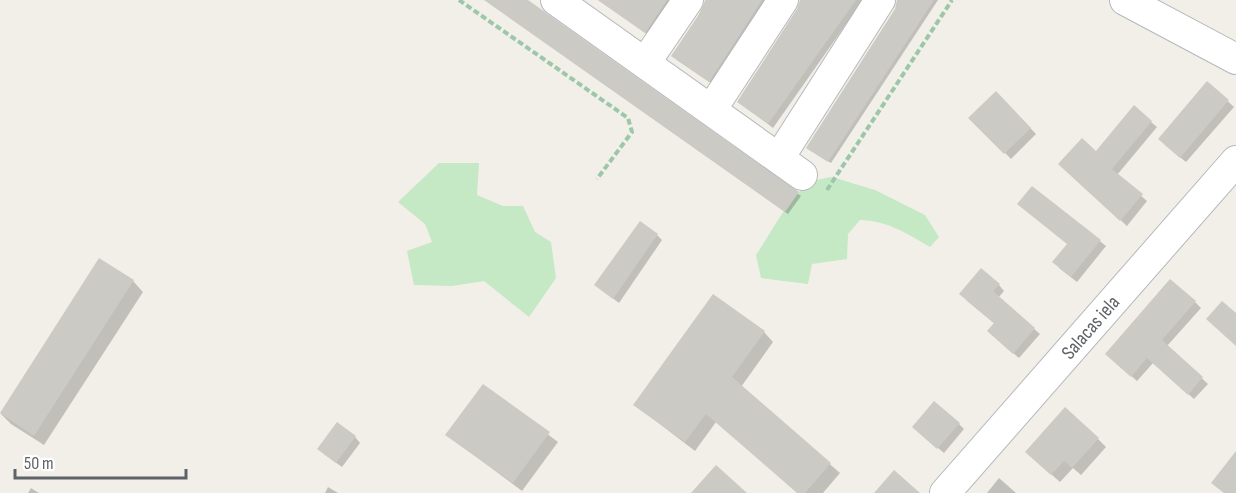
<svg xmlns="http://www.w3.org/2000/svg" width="1236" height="493" font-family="'Sofia Sans Condensed',sans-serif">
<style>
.green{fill:#c5e8c5}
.shadow{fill:#0003}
.building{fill:#cccac5}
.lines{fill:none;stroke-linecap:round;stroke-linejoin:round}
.minor-casing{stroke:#b5b8bc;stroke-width:32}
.path{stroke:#9cc7a9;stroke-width:4;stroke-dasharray:6 3;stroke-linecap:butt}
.minor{stroke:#fff;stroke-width:30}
.labels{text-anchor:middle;stroke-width:4.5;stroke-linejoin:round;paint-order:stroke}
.street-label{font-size:20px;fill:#5f6368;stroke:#fff}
</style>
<rect width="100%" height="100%" fill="#f1efe8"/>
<!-- green -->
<g class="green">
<path d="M 439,163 L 479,163 L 477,195 L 503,206 L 523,206 L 535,232 L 551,242 L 556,278 L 529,317 L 484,281 L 452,286 L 414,285 L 407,251 L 432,242 L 425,224 L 398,202 Z"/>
<path d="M 832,177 L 875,190 L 925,215 L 939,237 L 930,247 C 908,234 886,220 860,220 L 848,234 L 847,259 L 812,264 L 808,284 L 761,278 L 756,255 C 770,235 792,191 813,181 C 819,179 826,178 832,177 Z"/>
</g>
<!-- shadow -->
<g class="shadow">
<path d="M 485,0 L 525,0 L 801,196 L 788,214 Z"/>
<path d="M 598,0 L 675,0 L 650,36 Z"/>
<path d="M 706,0 L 770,0 L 714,85 L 677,60 Z"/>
<path d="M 802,0 L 863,0 L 773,128 L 739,102 L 799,10 Z"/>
<path d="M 898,0 L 938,0 L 831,163 L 810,150 L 896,10 Z"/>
<path d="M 1208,83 L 1234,107 L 1186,162 L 1165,145 Z"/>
<path d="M 996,93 L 1036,134 L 1011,159 L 971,118 Z"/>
<path d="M 1151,122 L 1157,127 L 1117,175 L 1147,201 L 1127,226 L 1060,164 L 1096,153 Z"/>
<path d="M 1032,188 L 1106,246 L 1077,282 L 1059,268 L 1069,244 Z"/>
<path d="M 657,235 L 662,240 L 619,303 L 602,290 Z"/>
<path d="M 99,260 L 133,281 L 143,292 L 44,445 L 11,424 L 1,414 Z"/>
<path d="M 999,285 L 1004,291 L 998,298 L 1040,334 L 1019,358 L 995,337 L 995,324 L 966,300 Z"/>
<path d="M 1195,302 L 1201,308 L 1167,346 L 1208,384 L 1194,399 L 1153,363 L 1137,381 L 1113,360 Z"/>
<path d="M 764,332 L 773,342 L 741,387 L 840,473 L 823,493 L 798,493 L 716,422 L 695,451 L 635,405 Z"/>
<path d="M 483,386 L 558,442 L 522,491 L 447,435 Z"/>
<path d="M 959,424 L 964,429 L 944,453 L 919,432 Z"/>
<path d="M 355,437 L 360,443 L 342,467 L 324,454 Z"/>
<path d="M 1098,439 L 1106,447 L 1081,475 L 1073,468 L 1060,482 L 1035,460 Z"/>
<path d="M 999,478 L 1016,493 L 987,493 Z"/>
<path d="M 328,487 L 338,493 L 325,493 Z"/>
<path d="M 31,488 L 39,493 L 28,493 Z"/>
</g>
<!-- building -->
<g class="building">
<path d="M 484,0 L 528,0 L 799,192 L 785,212 Z"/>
<path d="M 598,0 L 667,0 L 645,33 Z"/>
<path d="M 705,0 L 762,0 L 709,82 L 671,56 L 702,10 Z"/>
<path d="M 800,0 L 856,0 L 768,124 L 737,102 L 797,9 Z"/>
<path d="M 897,0 L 934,0 L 828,162 L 806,148 L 895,9 Z"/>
<path d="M 1207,81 L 1229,100 L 1180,158 L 1158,139 Z"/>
<path d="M 996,91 L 1031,128 L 1004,154 L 968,118 Z"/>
<path d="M 1134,105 L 1152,121 L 1112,169 L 1143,194 L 1120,221 L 1058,164 L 1082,138 L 1096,151 Z"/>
<path d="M 1032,186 L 1101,240 L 1071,277 L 1052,262 L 1067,244 L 1017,204 Z"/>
<path d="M 640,221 L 658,234 L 613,299 L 594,285 Z"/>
<path d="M 99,258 L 134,280 L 34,436 L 0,413 Z"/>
<path d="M 981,268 L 1000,284 L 993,291 L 1035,328 L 1013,354 L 987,331 L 994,323 L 959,294 Z"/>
<path d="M 1170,279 L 1196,301 L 1162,340 L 1203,377 L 1188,395 L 1147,358 L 1131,377 L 1105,354 Z"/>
<path d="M 713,294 L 765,331 L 732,377 L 831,463 L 805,493 L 797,493 L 706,414 L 685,442 L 633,405 Z"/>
<path d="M 1222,301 L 1236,313 L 1236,346 L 1206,319 Z"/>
<path d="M 483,384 L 550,432 L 513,483 L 445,435 Z"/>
<path d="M 934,401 L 960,423 L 937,449 L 912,427 Z"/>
<path d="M 1065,407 L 1099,438 L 1072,468 L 1064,461 L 1051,475 L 1025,452 Z"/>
<path d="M 337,422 L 356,436 L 336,463 L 317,449 Z"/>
<path d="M 1236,451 L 1236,493 L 1224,493 L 1211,483 Z"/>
<path d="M 716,465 L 747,493 L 691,493 Z"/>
<path d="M 894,470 L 920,493 L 874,493 Z"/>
</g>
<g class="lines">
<defs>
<g id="minor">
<path d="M 556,0 L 802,175"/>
<path d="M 1125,0 L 1236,59"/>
<path d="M 645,63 L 688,0"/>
<path d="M 711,110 L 783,0"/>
<path d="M 779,158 L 880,0"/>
<path d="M 945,493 L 1236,161"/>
</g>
</defs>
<!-- minor casing -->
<use href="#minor" class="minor-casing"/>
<!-- path -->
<g class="path">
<path d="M 459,0 L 628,118 L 632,132 L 597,179"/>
<path d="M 827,190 L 952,0"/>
</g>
<!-- minor -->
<use href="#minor" class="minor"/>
</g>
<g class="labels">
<!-- street labels -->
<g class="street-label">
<text transform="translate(1090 327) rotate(-49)" y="7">Salacas iela</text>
</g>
</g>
<!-- scale -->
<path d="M15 469v9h171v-9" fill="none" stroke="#5f6368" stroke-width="3"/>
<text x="24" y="469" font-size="18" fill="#5f6368" stroke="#ffffff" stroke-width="4.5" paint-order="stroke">50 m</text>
</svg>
